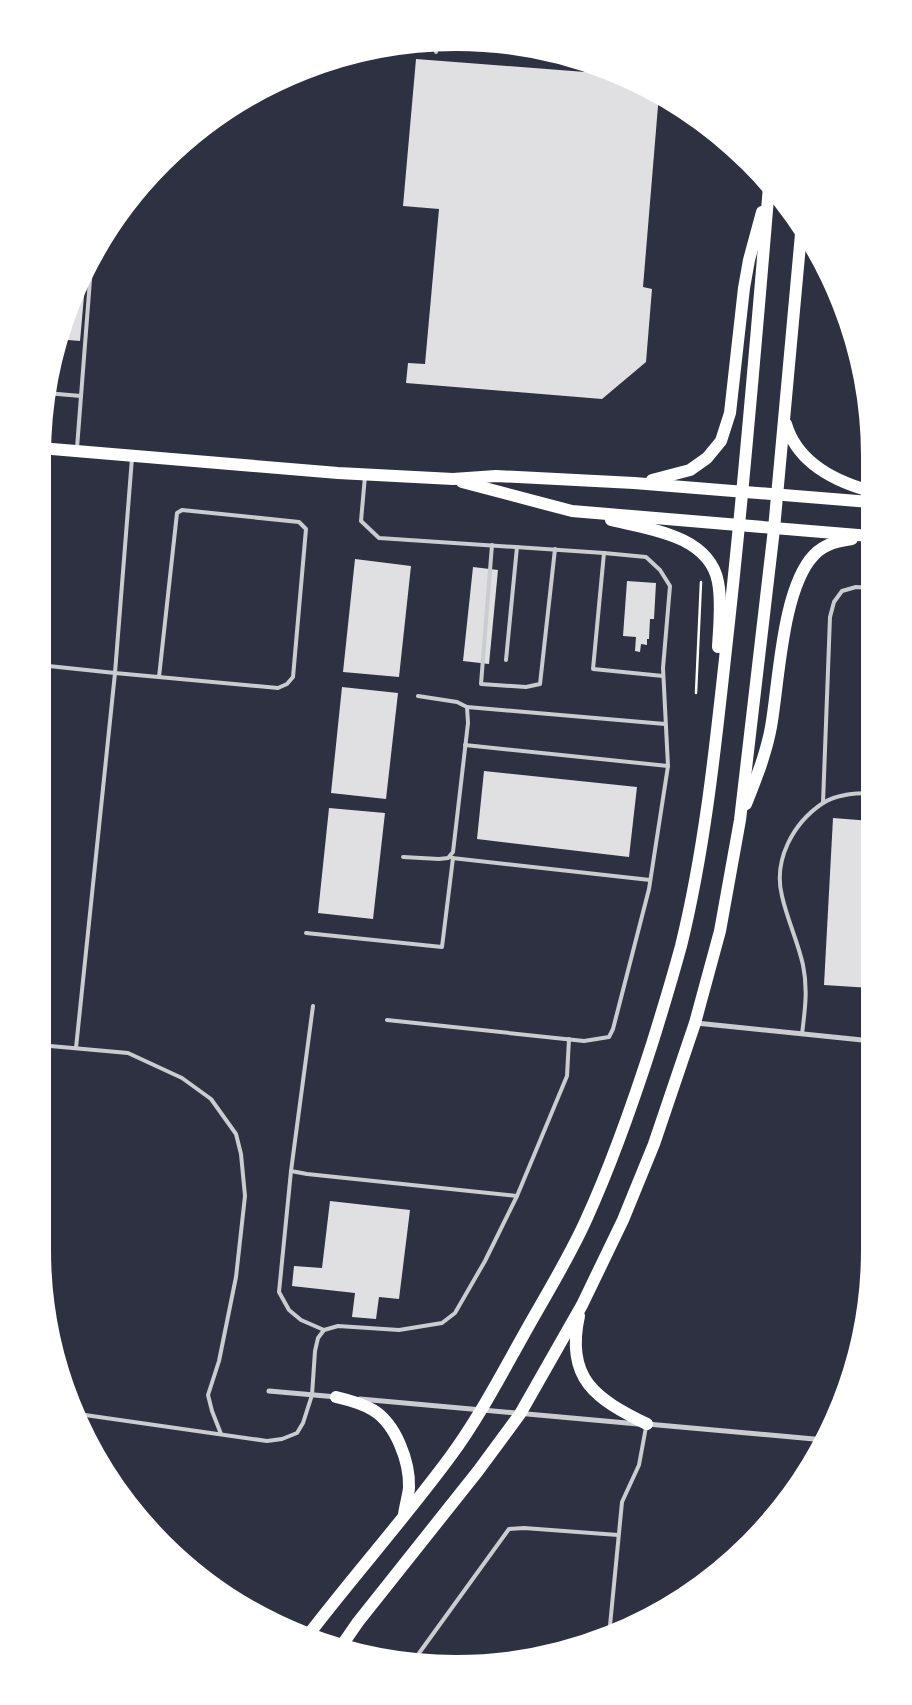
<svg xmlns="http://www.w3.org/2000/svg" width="912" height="1705" font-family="Jost,sans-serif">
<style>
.building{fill:#e0e0e3}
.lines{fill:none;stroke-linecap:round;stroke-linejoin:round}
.path{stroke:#fff;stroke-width:2.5}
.service{stroke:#caccd0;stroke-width:4}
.minor{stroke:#caccd0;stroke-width:5}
.primary{stroke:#fff;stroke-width:12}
.rim{fill:none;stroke:#fff;stroke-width:6}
</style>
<rect width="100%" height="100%" fill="#2d3142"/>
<!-- building -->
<g class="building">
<path d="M 416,59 L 624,75 L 641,82 L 659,94 L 643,287 L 652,289 L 646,362 L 602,399 L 406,383 L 408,363 L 425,364 L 439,209 L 403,206 Z"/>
<path d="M 87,263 L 80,341 L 56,339 L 82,271 Z"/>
<path d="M 355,559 L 411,566 L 399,677 L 343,672 Z"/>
<path d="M 473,567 L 498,570 L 489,664 L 463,661 Z"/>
<path d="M 627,581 L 656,583 L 654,619 L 650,619 L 649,639 L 647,639 L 647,645 L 641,644 L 640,652 L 635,651 L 636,637 L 623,636 Z"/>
<path d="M 342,687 L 398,693 L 386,799 L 331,793 Z"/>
<path d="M 484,771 L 637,787 L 629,857 L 477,839 Z"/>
<path d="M 329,808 L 385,813 L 373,919 L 318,913 Z"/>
<path d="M 833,818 L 871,821 L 871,988 L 824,985 Z"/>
<path d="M 330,1201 L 410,1210 L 399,1299 L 379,1297 L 376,1319 L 352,1317 L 355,1293 L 292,1286 L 294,1266 L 322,1268 Z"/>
</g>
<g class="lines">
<!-- path -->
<path class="path" d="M 696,693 L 701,582"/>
<!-- service -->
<g class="service">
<path d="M 436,52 L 436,41"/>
<path d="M 46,393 L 81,396"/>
<path d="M 77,448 L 92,254"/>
<path d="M 365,476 L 361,521 L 379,538 L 604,553 L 646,557 L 660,570 L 670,586 L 663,668 L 668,766 L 649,889 L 613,1029 L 609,1037 L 584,1041 L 387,1020"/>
<path d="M 492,545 L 481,684 L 526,687 L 540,684 L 555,549"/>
<path d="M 604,553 L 593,669 L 663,676"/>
<path d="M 506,660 L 517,547"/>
<path d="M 39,665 L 115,673 L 132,458"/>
<path d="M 467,707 L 665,724"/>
<path d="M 465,745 L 668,766"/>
<path d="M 864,793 L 871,681"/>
<path d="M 823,803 L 830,617 L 834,602 L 842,591 L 856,587 L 870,588"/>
<path d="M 403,857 L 439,859 L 448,858 L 453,852 L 468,723 L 467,707 L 457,702 L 418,696"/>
<path d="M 452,858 L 650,880"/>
<path d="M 306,933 L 442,947 L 453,858"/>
<path d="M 313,1006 L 291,1171 L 307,1174 L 517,1196 L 567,1076 L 569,1039"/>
<path d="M 802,1034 C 805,1010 808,989 803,965 C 798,942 787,919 782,896 C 773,860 793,823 823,803 C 837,794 855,793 871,793"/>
<path d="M 39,1045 L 128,1053 L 182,1078 L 211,1099 L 236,1134 L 241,1154 L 245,1196 L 236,1277 L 219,1361 L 208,1395 L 212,1411 L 221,1434"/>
<path d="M 76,1048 L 115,673 L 278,688 L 287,684 L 293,677 L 306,529 L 299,522 L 182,510 L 177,513 L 159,677"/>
<path d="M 291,1171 L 279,1292 L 289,1310 L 301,1320 L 324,1330"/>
<path d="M 78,1414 L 267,1441 L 282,1439 L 297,1433 L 303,1423 L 312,1395 L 315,1351 L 318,1338 L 324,1330 L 338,1326 L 399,1330 L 442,1323 L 455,1313 L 485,1261 L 517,1196"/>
<path d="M 609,1636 L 622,1502 L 639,1465 L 646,1427"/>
<path d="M 417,1659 L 417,1656 L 509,1529 L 524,1528 L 618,1535"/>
</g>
<!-- minor -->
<g class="minor">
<path d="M 696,1023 L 872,1041"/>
<path d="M 269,1391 L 337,1397"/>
<path d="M 360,1399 L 638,1424"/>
<path d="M 647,1424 L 825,1440"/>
</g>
<!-- primary -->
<g class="primary">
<path d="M 786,424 C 797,462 834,481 870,491"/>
<path d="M 40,448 L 338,473 L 453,479 L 496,476 L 634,483 L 870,502"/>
<path d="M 652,480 L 690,470 L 707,458 L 721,441 L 730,413 L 744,288 L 749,260 L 762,212"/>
<path d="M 462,482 L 572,511 L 870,536"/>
<path d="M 611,520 C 648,529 709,535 718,582 C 722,603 719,626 718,647"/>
<path d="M 746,804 C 756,779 766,754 771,727 C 779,682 782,588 814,555 C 824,544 838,541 852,539"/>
<path d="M 579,1316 C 565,1379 596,1399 647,1424"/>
<path d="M 336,1397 C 349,1400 361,1403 373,1410 C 396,1424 410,1462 409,1488 C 408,1497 405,1506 404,1515"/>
<path d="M 309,1634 C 355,1574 405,1518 450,1457 C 478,1419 500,1377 523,1336 C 544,1298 568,1260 586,1220 C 612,1163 633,1103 652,1044 C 662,1012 672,979 681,946 C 707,840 717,730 729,622 C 745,477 757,331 769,186"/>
<path d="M 340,1648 L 358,1622 L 478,1471 L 520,1414 L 582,1305 L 623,1220 L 654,1144 L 695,1023 L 720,931 L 740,820 L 774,529 L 802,223"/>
</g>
</g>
<!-- crop -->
<path d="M0 0H912V1705H0ZM456 48H456A408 408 0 0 1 864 456V1250A408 408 0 0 1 456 1658H456A408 408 0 0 1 48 1250V456A408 408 0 0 1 456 48Z" fill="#fff" fill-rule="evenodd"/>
<path class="rim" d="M456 48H456A408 408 0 0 1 864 456V1250A408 408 0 0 1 456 1658H456A408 408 0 0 1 48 1250V456A408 408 0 0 1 456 48Z"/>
</svg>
